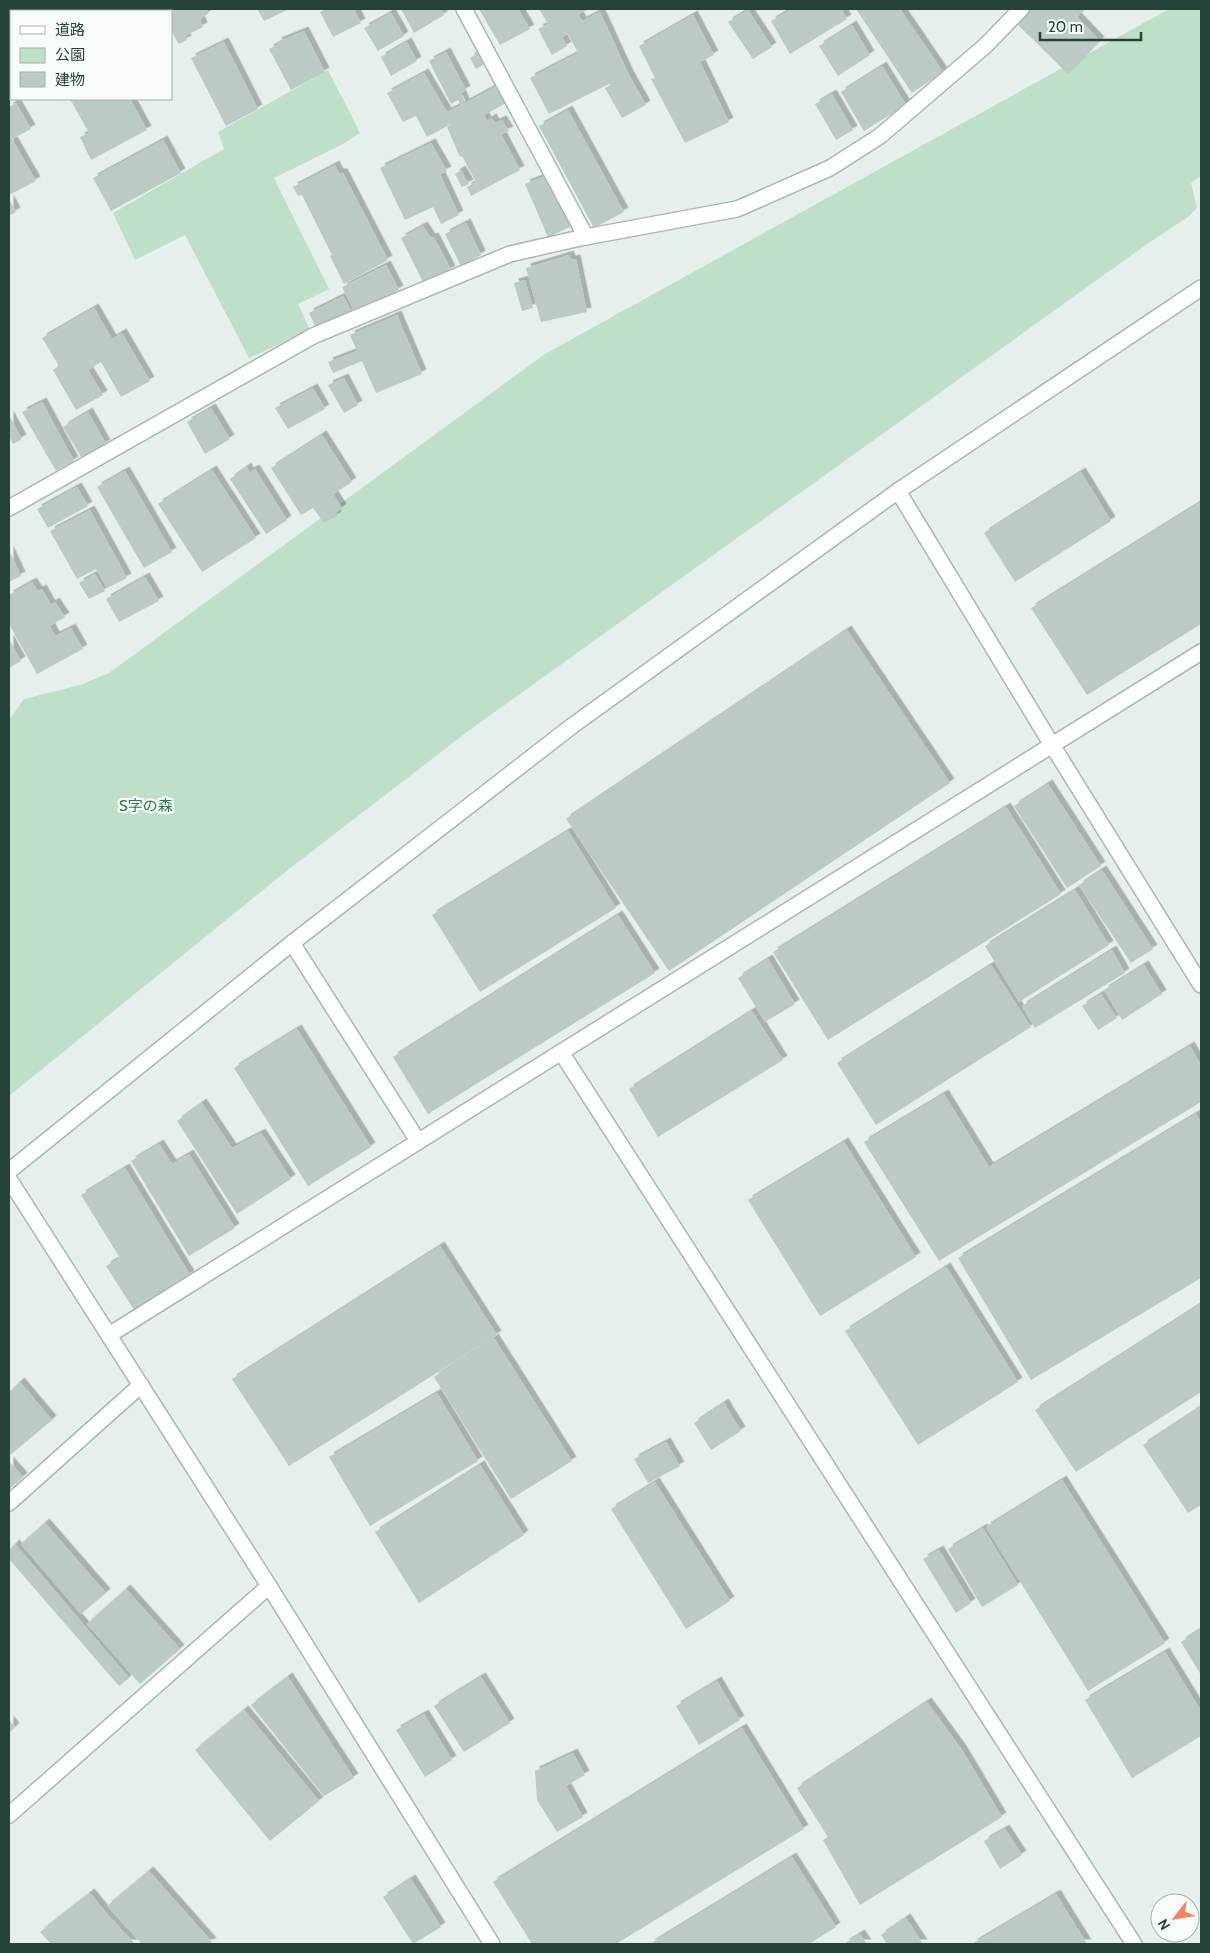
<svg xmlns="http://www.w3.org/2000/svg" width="1210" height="1953" font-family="Cabin,'Noto Sans JP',sans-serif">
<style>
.green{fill:#bfe0c8}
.building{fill:#bbcac4;filter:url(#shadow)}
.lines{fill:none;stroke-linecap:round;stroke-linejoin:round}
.service-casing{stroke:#a8b8b2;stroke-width:18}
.minor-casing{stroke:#a8b8b2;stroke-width:18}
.tertiary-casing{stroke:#a8b8b2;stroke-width:18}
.service{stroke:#fff;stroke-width:15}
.minor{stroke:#fff;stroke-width:15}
.tertiary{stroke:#fff;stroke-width:15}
.labels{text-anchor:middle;stroke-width:4.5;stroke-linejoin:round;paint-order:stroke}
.park-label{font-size:15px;fill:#2d7a4b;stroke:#f7fbf9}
</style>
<defs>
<filter id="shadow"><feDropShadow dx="4.5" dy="-4.5" stdDeviation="0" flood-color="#0004"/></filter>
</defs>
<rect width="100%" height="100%" fill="#e6efeb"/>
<!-- green -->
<g class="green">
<path d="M 1169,9 L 1201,9 L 1201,176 L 1191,183 L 1197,208 L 1188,217 L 1150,242 L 471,729 L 289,869 L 9,1096 L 9,720 L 24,699 L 80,685 L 109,673 L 545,354 Z"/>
<path d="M 328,70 L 360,133 L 345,143 L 274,178 L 329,289 L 298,304 L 310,330 L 249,358 L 185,235 L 135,260 L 113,213 L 224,149 L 218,132 Z"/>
</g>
<!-- building -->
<g class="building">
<path d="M 9,9 L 50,9 L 46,11 L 10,11 Z"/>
<path d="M 133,9 L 152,9 L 153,11 L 129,11 Z"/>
<path d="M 159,9 L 206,9 L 209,13 L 200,19 L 203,27 L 185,36 L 187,40 L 179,44 L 171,31 L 171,11 L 161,11 Z"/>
<path d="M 257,9 L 289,9 L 264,21 Z"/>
<path d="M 326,9 L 354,9 L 361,23 L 333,37 L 320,12 Z"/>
<path d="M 401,9 L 441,9 L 444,15 L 414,33 Z"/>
<path d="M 479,9 L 518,9 L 530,29 L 500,45 Z"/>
<path d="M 539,9 L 590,9 L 578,14 L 582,21 L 600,12 L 629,75 L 646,105 L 622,118 L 605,88 L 627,75 L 549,114 L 530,78 L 578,53 L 568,34 L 562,37 L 567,46 L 552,55 L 538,29 L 548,24 Z"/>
<path d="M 792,9 L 841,9 L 847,19 L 790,54 L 771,21 Z"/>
<path d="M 856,9 L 900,9 L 943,72 L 912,93 Z"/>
<path d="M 1030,9 L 1079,9 L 1082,11 L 1077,17 L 1100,41 L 1068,74 L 1016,23 Z"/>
<path d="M 748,10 L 772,47 L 753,59 L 728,22 Z"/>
<path d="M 391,13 L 404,36 L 378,51 L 364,28 Z"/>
<path d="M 693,15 L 714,55 L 700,62 L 729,122 L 685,143 L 651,79 L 655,78 L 639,46 Z"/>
<path d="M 852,25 L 870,55 L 838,76 L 819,46 Z"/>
<path d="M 304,31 L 325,72 L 291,90 L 269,49 L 278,44 L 277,42 Z"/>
<path d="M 224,42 L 258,109 L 226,126 L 191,58 Z"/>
<path d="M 407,42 L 417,61 L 391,76 L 381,57 Z"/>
<path d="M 446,52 L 466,90 L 461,93 L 465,103 L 501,84 L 510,101 L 484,115 L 487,121 L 492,118 L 495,123 L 502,120 L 509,131 L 501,134 L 520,170 L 471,196 L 467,187 L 476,182 L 462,156 L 460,157 L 447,127 L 453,123 L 427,137 L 416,116 L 403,122 L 387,93 L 424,73 L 447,112 L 461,105 L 458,100 L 451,104 L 429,61 Z"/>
<path d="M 478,53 L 485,64 L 476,69 L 470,58 Z"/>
<path d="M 882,66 L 906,105 L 864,131 L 841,92 Z"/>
<path d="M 832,94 L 853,130 L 836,140 L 815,104 Z"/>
<path d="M 70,99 L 130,99 L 147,130 L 91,160 L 80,137 L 89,133 Z"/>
<path d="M 16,103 L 31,129 L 12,139 L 36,181 L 9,195 L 9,107 Z"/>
<path d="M 568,110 L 624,212 L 594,228 L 539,126 Z"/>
<path d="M 163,140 L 181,173 L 111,211 L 93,178 Z"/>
<path d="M 431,143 L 447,171 L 440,174 L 459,215 L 441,224 L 433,207 L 405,220 L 380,168 Z"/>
<path d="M 335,165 L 339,173 L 343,173 L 388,260 L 344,284 L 330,256 L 332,255 L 302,195 L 298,196 L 293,187 Z"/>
<path d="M 461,170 L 469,184 L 462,187 L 455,174 Z"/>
<path d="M 548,175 L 570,227 L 548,237 L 525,184 Z"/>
<path d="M 9,199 L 16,212 L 9,216 Z"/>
<path d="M 466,223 L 481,255 L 461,266 L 445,234 Z"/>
<path d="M 423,226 L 431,238 L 434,237 L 451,270 L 424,284 L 401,238 Z"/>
<path d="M 569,255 L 571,260 L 576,259 L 587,312 L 541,322 L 526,268 Z"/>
<path d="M 386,265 L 399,290 L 355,313 L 342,287 Z"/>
<path d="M 525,280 L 533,308 L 522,311 L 514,283 Z"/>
<path d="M 343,296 L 352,312 L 317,330 L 309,313 Z"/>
<path d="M 94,308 L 112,339 L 122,333 L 150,381 L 121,397 L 101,362 L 88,370 L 103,395 L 76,410 L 53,370 L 59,366 L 42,338 Z"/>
<path d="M 397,315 L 422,374 L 376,393 L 362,361 L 333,373 L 328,362 L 357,351 L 350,335 Z"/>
<path d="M 344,378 L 358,405 L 344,413 L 328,385 Z"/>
<path d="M 313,388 L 325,409 L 288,429 L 275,408 Z"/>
<path d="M 42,402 L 74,461 L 56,471 L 22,412 Z"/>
<path d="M 211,408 L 230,439 L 205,454 L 187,422 Z"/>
<path d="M 88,412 L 106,444 L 82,458 L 63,427 Z"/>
<path d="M 9,415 L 22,439 L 13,444 L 9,436 Z"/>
<path d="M 322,435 L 352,482 L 333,494 L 342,508 L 336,513 L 337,516 L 324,523 L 313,508 L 301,515 L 271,468 Z"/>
<path d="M 247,467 L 249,472 L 255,469 L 287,520 L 266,534 L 230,479 Z"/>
<path d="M 212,470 L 256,538 L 202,572 L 158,504 Z"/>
<path d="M 125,471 L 172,552 L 144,568 L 97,487 Z"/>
<path d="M 1081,472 L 1111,521 L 1015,582 L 984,533 Z"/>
<path d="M 77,487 L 88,506 L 48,528 L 37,509 Z"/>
<path d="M 1201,502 L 1201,624 L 1087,695 L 1031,608 Z"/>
<path d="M 90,510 L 127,578 L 107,588 L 96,569 L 77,579 L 50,531 Z"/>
<path d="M 9,550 L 21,576 L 9,582 Z"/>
<path d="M 95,574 L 105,591 L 89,599 L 79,583 Z"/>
<path d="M 145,577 L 159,601 L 119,622 L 106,599 Z"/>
<path d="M 32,582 L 38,591 L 42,589 L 51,605 L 55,602 L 65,617 L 50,626 L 55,636 L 71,628 L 83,649 L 37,674 L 9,624 L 9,595 Z"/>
<path d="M 847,630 L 950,783 L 669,971 L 566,819 Z"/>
<path d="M 9,639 L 21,661 L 9,668 Z"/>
<path d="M 1048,784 L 1101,866 L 1067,888 L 1014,806 Z"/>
<path d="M 1006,807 L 1061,894 L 828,1040 L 773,952 Z"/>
<path d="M 568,831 L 616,908 L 480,992 L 432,915 Z"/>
<path d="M 1102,870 L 1153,949 L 1131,963 L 1079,885 Z"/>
<path d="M 1075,890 L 1109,945 L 1019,1002 L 985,946 Z"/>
<path d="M 618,915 L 655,973 L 428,1114 L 393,1057 Z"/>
<path d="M 1112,950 L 1125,973 L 1035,1028 L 1022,1006 Z"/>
<path d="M 768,959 L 795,1004 L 765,1022 L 738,978 Z"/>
<path d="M 991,965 L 1031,1027 L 876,1125 L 837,1063 Z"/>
<path d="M 1144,965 L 1162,994 L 1122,1020 L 1104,990 Z"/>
<path d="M 1101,994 L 1117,1018 L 1098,1030 L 1082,1006 Z"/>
<path d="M 752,1011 L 783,1060 L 658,1137 L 629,1089 Z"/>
<path d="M 297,1029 L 371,1147 L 308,1186 L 234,1068 Z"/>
<path d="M 1190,1046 L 1201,1065 L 1201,1102 L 939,1261 L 864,1142 L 944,1094 L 989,1167 Z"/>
<path d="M 202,1103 L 232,1148 L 261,1133 L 291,1179 L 237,1214 L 177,1121 Z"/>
<path d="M 1196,1114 L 1201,1123 L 1201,1278 L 1031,1380 L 958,1258 Z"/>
<path d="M 844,1142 L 916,1257 L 820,1316 L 748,1200 Z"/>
<path d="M 159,1144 L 172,1164 L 189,1154 L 235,1228 L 189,1256 L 131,1161 Z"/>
<path d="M 125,1168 L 190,1275 L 134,1310 L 106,1266 L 120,1258 L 81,1195 Z"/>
<path d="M 440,1246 L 497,1335 L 289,1466 L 232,1379 Z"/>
<path d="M 946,1267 L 1018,1382 L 918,1445 L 845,1331 Z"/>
<path d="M 1201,1304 L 1201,1392 L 1076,1472 L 1035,1410 Z"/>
<path d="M 494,1338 L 572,1461 L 511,1499 L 434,1377 Z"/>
<path d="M 20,1382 L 52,1420 L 9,1456 L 9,1392 Z"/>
<path d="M 437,1393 L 478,1461 L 370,1526 L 329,1457 Z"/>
<path d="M 724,1403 L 741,1431 L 711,1450 L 694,1423 Z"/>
<path d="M 1201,1407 L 1201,1505 L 1188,1513 L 1143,1445 Z"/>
<path d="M 666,1442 L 680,1466 L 648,1483 L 634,1459 Z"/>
<path d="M 9,1461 L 23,1477 L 9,1490 Z"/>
<path d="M 480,1465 L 524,1535 L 419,1603 L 375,1532 Z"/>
<path d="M 1062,1480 L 1165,1643 L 1088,1691 L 986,1527 Z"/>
<path d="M 655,1482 L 730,1601 L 686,1629 L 611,1509 Z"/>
<path d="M 45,1523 L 106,1593 L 81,1614 L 21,1544 Z"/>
<path d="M 983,1528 L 1018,1585 L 982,1607 L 948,1549 Z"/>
<path d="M 15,1544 L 129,1678 L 119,1686 L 9,1559 L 9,1550 Z"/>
<path d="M 939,1550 L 971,1603 L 956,1613 L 923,1559 Z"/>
<path d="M 126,1589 L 180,1649 L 140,1684 L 87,1624 Z"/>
<path d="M 1201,1629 L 1201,1675 L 1181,1642 Z"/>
<path d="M 1165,1652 L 1201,1711 L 1201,1736 L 1132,1778 L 1085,1700 Z"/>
<path d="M 288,1677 L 354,1778 L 324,1796 L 251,1705 Z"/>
<path d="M 481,1677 L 510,1723 L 464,1752 L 434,1706 Z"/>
<path d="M 717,1681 L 740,1720 L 699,1745 L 676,1706 Z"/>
<path d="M 927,1702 L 962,1750 L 1002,1817 L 860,1905 L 823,1840 L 828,1837 L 797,1788 Z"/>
<path d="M 244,1710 L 319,1801 L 270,1841 L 195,1750 Z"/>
<path d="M 424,1714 L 452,1760 L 425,1777 L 396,1730 Z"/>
<path d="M 9,1720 L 15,1727 L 9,1733 Z"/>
<path d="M 742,1728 L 804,1829 L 616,1944 L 532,1944 L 493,1882 Z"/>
<path d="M 573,1753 L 585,1775 L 566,1786 L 583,1817 L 557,1832 L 537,1800 L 535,1771 Z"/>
<path d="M 1005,1829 L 1022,1855 L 1000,1869 L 984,1841 Z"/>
<path d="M 792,1857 L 836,1927 L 809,1944 L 650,1944 Z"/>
<path d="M 149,1871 L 212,1942 L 209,1944 L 142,1944 L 107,1906 Z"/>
<path d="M 411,1879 L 441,1927 L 413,1944 L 383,1897 Z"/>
<path d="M 90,1893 L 109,1916 L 135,1944 L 51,1944 L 40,1932 Z"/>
<path d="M 1056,1894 L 1087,1944 L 972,1944 Z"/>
<path d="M 906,1918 L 923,1944 L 887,1944 L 881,1935 Z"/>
<path d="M 860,1934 L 867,1944 L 844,1944 Z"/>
</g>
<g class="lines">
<defs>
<g id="service">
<path d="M 464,9 L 586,237"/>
<path d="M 9,508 L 313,336 L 510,254 L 580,238 L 737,209 L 830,168 L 880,136 L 985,46 L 1021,9"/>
</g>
<g id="minor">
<path d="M 84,11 L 89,9"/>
<path d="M 9,49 L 11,48"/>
<path d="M 292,943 L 418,1141"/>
<path d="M 109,1335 L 1201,652"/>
<path d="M 9,1503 L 141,1385"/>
<path d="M 9,1815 L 269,1586"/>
</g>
<g id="tertiary">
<path d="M 898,491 L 1052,745 L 1201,985"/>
<path d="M 561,1052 L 1134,1944"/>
<path d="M 9,1171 L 292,943 L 572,726 L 898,491 L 1201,288"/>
<path d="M 9,1179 L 269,1586 L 492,1944"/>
</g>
</defs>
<!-- service casing -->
<use href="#service" class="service-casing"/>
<!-- minor casing -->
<use href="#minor" class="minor-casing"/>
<!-- tertiary casing -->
<use href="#tertiary" class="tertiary-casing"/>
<!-- service -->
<use href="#service" class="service"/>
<!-- minor -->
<use href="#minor" class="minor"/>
<!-- tertiary -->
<use href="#tertiary" class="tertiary"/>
</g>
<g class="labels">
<!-- park labels -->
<g class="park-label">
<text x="146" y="811">S字の森</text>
</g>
</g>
<!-- border -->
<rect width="1210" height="1953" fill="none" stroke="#24423a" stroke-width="20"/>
<!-- legend -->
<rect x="10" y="10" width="162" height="90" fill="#f7fbf9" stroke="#a3b1ad"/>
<rect x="20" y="26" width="25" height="8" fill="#ffffff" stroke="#a3b1ad"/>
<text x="55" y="35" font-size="15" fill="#24423a">道路</text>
<rect x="20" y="48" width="25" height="15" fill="#bfe0c8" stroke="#a3b1ad"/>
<text x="55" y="60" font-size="15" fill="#24423a">公園</text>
<rect x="20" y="72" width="25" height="15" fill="#bbcac4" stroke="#a3b1ad"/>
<text x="55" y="85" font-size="15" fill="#24423a">建物</text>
<!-- north arrow -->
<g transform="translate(1175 1918) rotate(239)"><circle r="24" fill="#f7fbf9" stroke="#a3b1ad"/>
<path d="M0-4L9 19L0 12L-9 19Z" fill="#f4845f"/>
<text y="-8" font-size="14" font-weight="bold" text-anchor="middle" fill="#24423a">N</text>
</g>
<!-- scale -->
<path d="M1040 32v8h101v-8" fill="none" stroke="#24423a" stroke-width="2.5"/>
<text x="1048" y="32" font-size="15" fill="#24423a" stroke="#f7fbf9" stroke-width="4" paint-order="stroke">20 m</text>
</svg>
